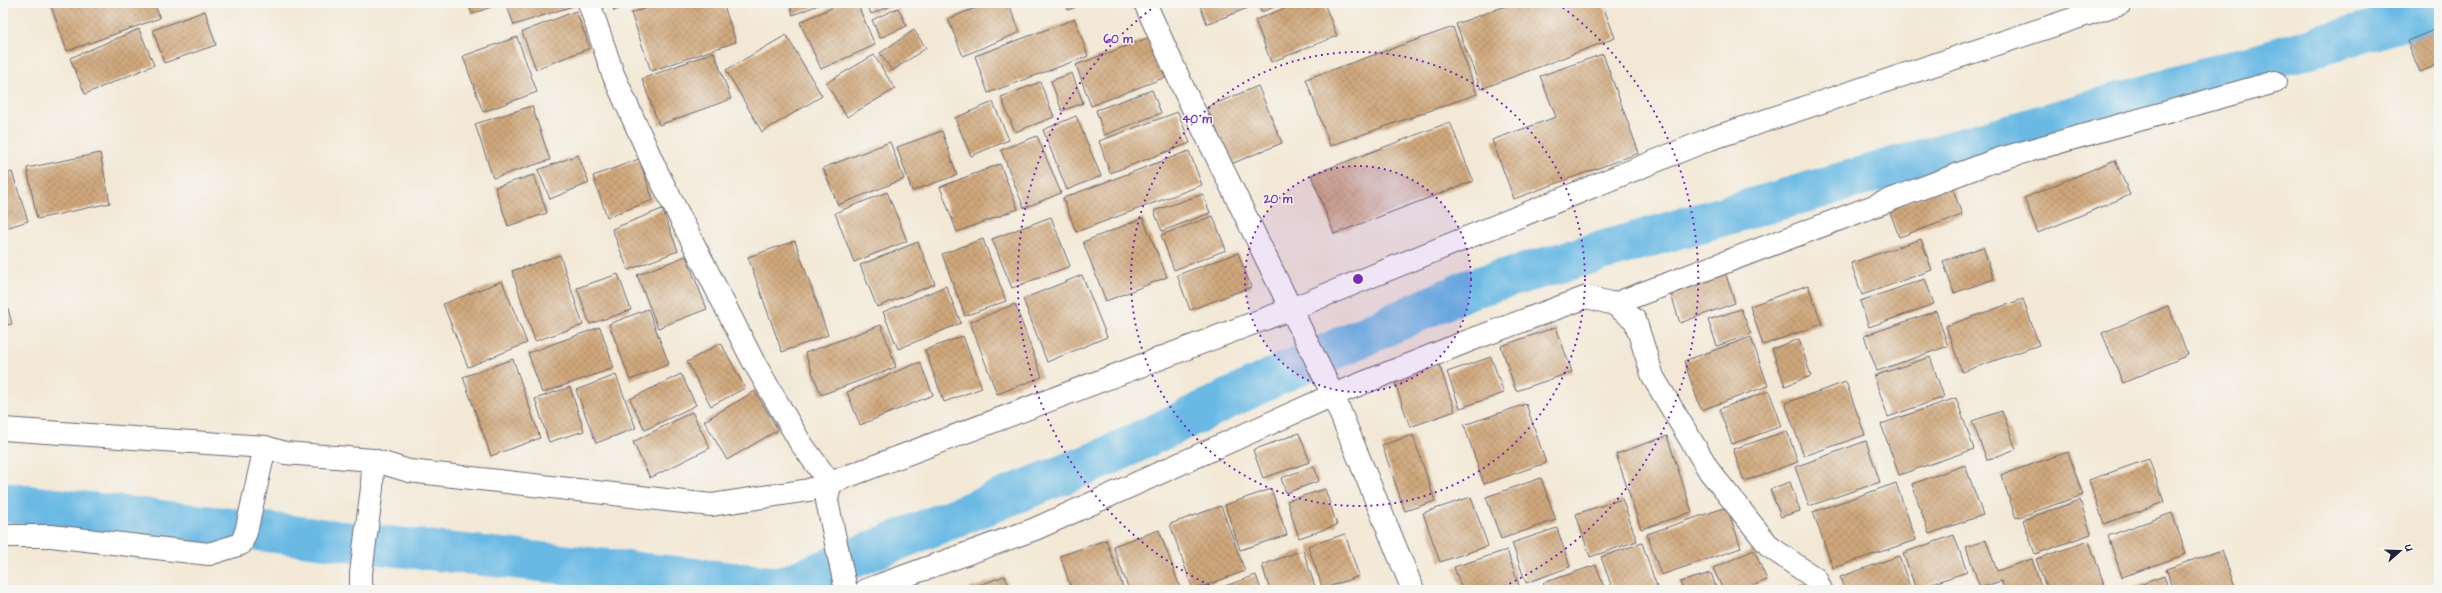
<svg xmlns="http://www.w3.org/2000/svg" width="2442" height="593" font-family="'Architects Daughter',sans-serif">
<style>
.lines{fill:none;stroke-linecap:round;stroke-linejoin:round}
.canal{stroke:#69b9e4;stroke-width:40}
.building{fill:url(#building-cross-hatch)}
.minor-casing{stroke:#6b6771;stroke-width:24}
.minor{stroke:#fff;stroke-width:22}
.ring{fill:none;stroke:#7b2cbf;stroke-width:2;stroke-dasharray:2 4}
.centre{fill:#7b2cbf;stroke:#f6f6f2;stroke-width:2}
.ring-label{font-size:12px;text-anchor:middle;font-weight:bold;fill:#7b2cbf;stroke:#f6f6f2;stroke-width:3;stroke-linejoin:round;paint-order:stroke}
</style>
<defs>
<pattern id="building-cross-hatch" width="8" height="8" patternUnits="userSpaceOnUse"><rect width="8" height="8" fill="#cfa77c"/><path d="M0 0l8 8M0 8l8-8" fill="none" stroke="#b18f6c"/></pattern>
</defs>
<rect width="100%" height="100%" fill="#f6f6f2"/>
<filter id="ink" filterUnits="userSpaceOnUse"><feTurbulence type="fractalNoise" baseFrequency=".025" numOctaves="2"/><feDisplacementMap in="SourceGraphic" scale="8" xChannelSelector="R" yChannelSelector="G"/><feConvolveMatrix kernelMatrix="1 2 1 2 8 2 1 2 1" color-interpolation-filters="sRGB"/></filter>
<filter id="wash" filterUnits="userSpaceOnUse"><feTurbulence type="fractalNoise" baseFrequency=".012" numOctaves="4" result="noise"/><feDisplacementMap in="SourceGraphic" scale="16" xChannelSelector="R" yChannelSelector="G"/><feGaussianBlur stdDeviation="0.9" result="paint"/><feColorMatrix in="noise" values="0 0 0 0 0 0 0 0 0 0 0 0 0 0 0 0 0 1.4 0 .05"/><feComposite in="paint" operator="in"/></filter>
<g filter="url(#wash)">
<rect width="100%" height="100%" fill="#f3e8d5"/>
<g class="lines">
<!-- canal -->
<path class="canal" d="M 3,502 L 397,547 L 781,587 L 1102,459 L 1287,371 L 1469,289 L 2439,11"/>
</g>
<g id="blocks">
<!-- building -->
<g class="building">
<path d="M 50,3 L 154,3 L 160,18 L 67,51 Z"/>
<path d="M 468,3 L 496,3 L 496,5 L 472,14 Z"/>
<path d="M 506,3 L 575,3 L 576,5 L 514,25 Z"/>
<path d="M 611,3 L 636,3 L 614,11 Z"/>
<path d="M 661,3 L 723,3 L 736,42 L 651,71 L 631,13 Z"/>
<path d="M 789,3 L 823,3 L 793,15 Z"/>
<path d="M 842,3 L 857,3 L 875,45 L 821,69 L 800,22 Z"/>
<path d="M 867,3 L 899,3 L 871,14 Z"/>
<path d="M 987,3 L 1008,3 L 1020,32 L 963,56 L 948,19 Z"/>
<path d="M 1066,3 L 1086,3 L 1068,10 Z"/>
<path d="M 1199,3 L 1249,3 L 1250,7 L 1207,24 Z"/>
<path d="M 1258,3 L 1285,3 L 1261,12 Z"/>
<path d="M 1298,3 L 1324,3 L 1337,36 L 1271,62 L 1255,20 Z"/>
<path d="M 1514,3 L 1602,3 L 1615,38 L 1481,89 L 1456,24 Z"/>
<path d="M 898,8 L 907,26 L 880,38 L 872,20 Z"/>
<path d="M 205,11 L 216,45 L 164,63 L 153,30 Z"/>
<path d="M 576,11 L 590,48 L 536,69 L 522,32 Z"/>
<path d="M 1075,19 L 1088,56 L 988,93 L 975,56 Z"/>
<path d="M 1453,27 L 1477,94 L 1330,146 L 1306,79 Z"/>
<path d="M 2439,28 L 2439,64 L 2420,72 L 2407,41 Z"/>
<path d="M 139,29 L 154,65 L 85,94 L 70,58 Z"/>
<path d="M 914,30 L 926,48 L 892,71 L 880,53 Z"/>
<path d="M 786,35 L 822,96 L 762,132 L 726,70 Z"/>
<path d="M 517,37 L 537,92 L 483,112 L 463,56 Z"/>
<path d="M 1150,37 L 1166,77 L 1091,106 L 1076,65 Z"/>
<path d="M 714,52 L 731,99 L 659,125 L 642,79 Z"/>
<path d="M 1603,54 L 1639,153 L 1514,199 L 1492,140 L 1556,117 L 1540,76 Z"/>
<path d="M 874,55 L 895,89 L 847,117 L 826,83 Z"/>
<path d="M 1072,73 L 1083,103 L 1062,111 L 1051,81 Z"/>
<path d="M 1040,82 L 1054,117 L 1015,132 L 1001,97 Z"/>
<path d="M 1258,86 L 1282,143 L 1231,164 L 1207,107 Z"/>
<path d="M 1152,90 L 1161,113 L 1104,135 L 1096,110 Z"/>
<path d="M 993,102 L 1009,140 L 971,156 L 955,118 Z"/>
<path d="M 532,106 L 550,160 L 493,178 L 475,124 Z"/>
<path d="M 1178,112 L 1190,143 L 1110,173 L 1099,141 Z"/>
<path d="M 1076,116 L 1101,176 L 1067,190 L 1043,130 Z"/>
<path d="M 1450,122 L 1473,181 L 1334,234 L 1311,175 Z"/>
<path d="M 942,131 L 957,175 L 912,191 L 897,147 Z"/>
<path d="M 1037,136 L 1061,193 L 1024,208 L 1001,150 Z"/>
<path d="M 890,142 L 904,179 L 838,205 L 823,168 Z"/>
<path d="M 1189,151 L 1202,185 L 1076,232 L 1063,198 Z"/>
<path d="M 100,153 L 110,203 L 37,219 L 27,168 Z"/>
<path d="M 578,155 L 589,183 L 550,199 L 538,170 Z"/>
<path d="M 639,159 L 653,200 L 607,217 L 593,176 Z"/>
<path d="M 2115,160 L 2130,195 L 2038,233 L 2024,198 Z"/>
<path d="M 1000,164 L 1018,209 L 957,232 L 940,187 Z"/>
<path d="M 12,172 L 28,221 L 3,229 L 3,175 Z"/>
<path d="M 534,175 L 547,213 L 508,226 L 495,187 Z"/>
<path d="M 1952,186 L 1962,215 L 1899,237 L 1889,209 Z"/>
<path d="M 887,192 L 907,241 L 854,262 L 835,213 Z"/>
<path d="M 1203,194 L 1210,213 L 1162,231 L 1154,211 Z"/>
<path d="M 662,209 L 678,251 L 628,270 L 612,229 Z"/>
<path d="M 1213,216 L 1226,250 L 1174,270 L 1161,235 Z"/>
<path d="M 1051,217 L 1070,266 L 1012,288 L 992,239 Z"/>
<path d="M 1143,218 L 1167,277 L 1106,301 L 1083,242 Z"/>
<path d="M 983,239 L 1006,301 L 965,316 L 942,254 Z"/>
<path d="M 1921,239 L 1932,270 L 1862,295 L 1851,263 Z"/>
<path d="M 795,241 L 828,335 L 782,352 L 748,257 Z"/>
<path d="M 918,242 L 935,284 L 877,307 L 860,265 Z"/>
<path d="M 1983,247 L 1994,279 L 1954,293 L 1943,261 Z"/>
<path d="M 1238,253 L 1251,287 L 1190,310 L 1177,275 Z"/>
<path d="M 560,255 L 583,325 L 535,341 L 512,271 Z"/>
<path d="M 686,256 L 707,309 L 658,328 L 637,275 Z"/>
<path d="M 1725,272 L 1735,303 L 1680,323 L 1670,291 Z"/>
<path d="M 618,274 L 631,310 L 590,324 L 577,288 Z"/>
<path d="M 1082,275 L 1107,337 L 1047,362 L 1023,299 Z"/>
<path d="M 1925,279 L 1934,304 L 1869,327 L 1860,301 Z"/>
<path d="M 502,281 L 527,343 L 468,367 L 443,304 Z"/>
<path d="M 1808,285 L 1822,324 L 1763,345 L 1750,306 Z"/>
<path d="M 946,286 L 961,323 L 898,349 L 883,312 Z"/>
<path d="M 3,289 L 12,324 L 3,326 Z"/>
<path d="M 2023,299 L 2039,345 L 1962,372 L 1946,326 Z"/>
<path d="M 1015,304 L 1042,377 L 997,394 L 970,322 Z"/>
<path d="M 2168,306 L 2188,355 L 2123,383 L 2102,333 Z"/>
<path d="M 648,309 L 669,364 L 630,380 L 609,324 Z"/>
<path d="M 1741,309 L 1751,334 L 1717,346 L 1708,320 Z"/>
<path d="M 1936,311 L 1948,346 L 1877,371 L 1864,336 Z"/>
<path d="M 881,325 L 896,367 L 821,395 L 805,353 Z"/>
<path d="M 600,327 L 614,368 L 542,393 L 528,353 Z"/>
<path d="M 1556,327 L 1572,372 L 1516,391 L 1501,346 Z"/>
<path d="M 963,336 L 982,388 L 944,402 L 925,350 Z"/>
<path d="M 1751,337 L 1768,386 L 1701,410 L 1684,361 Z"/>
<path d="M 1799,339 L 1811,376 L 1785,386 L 1772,349 Z"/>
<path d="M 721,343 L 745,388 L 711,406 L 687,362 Z"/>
<path d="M 1491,357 L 1504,393 L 1460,408 L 1447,372 Z"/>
<path d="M 1930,357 L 1944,397 L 1888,417 L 1874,376 Z"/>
<path d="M 513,359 L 540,438 L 491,456 L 463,377 Z"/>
<path d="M 920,362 L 933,395 L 860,425 L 847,392 Z"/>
<path d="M 1439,364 L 1455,411 L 1410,427 L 1394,380 Z"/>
<path d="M 681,374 L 696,405 L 645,430 L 630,399 Z"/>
<path d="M 616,375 L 636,428 L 596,443 L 576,390 Z"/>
<path d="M 1846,382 L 1865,435 L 1804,456 L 1785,403 Z"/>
<path d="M 570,387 L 584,431 L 549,442 L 535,399 Z"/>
<path d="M 755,391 L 778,430 L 727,460 L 704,421 Z"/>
<path d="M 1769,391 L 1782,426 L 1732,444 L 1719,409 Z"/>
<path d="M 1956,398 L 1974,449 L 1899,475 L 1881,424 Z"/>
<path d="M 1526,404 L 1546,463 L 1484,484 L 1464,425 Z"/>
<path d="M 2002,411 L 2016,449 L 1987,460 L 1972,421 Z"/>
<path d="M 692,412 L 710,448 L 650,478 L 633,442 Z"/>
<path d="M 1787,431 L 1798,462 L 1744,481 L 1733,449 Z"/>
<path d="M 1299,433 L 1310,462 L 1263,478 L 1253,450 Z"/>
<path d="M 1413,435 L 1435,501 L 1405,511 L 1382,445 Z"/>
<path d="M 1667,436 L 1692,512 L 1641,529 L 1616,454 Z"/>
<path d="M 1866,441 L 1880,482 L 1809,506 L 1795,467 Z"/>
<path d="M 2068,452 L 2083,495 L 2016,518 L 2001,475 Z"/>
<path d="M 2149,459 L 2164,502 L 2104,524 L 2089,480 Z"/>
<path d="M 1965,465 L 1983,515 L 1929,534 L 1912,484 Z"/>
<path d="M 1314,466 L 1319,481 L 1286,493 L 1281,478 Z"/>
<path d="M 1541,478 L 1556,520 L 1501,539 L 1486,497 Z"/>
<path d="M 1790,482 L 1800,511 L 1781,517 L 1770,489 Z"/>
<path d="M 1896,483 L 1916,540 L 1833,568 L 1813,512 Z"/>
<path d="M 1271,489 L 1287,535 L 1240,550 L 1225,505 Z"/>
<path d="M 1325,489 L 1337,525 L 1299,538 L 1287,501 Z"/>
<path d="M 1471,497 L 1488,546 L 1440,562 L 1423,513 Z"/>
<path d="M 1622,499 L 1637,541 L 1590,557 L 1576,514 Z"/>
<path d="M 2080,500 L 2091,534 L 2035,554 L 2023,520 Z"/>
<path d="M 1221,506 L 1245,571 L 1193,590 L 1170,524 Z"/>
<path d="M 1727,507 L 1741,548 L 1661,575 L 1647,534 Z"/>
<path d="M 2172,513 L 2186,554 L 2122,577 L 2108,536 Z"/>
<path d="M 1557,528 L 1570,567 L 1526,583 L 1512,543 Z"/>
<path d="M 1159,530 L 1181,590 L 1129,590 L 1113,546 Z"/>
<path d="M 1345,534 L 1359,576 L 1323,589 L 1308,546 Z"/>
<path d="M 1954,535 L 1967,572 L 1916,589 L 1903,553 Z"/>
<path d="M 1106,540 L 1124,590 L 1072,590 L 1060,556 Z"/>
<path d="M 1986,540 L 1997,571 L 2032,559 L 2042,590 L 2005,590 L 2001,581 L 1980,588 L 1966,547 Z"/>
<path d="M 2089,541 L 2106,590 L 2047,590 L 2036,559 Z"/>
<path d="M 1642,543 L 1658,590 L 1613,590 L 1601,557 Z"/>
<path d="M 1303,550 L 1316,590 L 1270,590 L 1262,565 Z"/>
<path d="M 1507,550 L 1520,589 L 1462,590 L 1454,567 Z"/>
<path d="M 1754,550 L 1767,580 L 1743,590 L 1723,590 L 1713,568 Z"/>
<path d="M 2222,550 L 2236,590 L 2174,590 L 2166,569 Z"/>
<path d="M 1899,556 L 1911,590 L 1844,590 L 1840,577 Z"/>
<path d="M 1596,565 L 1605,590 L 1546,590 L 1543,583 Z"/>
<path d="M 1711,573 L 1717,590 L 1683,590 L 1680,582 Z"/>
<path d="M 1256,575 L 1261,590 L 1214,590 Z"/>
<path d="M 1005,576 L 1010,590 L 965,590 Z"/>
<path d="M 2164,576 L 2169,590 L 2126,590 Z"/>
<path d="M 1809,583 L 1812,590 L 1789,590 Z"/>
</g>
</g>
</g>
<g filter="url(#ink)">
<use href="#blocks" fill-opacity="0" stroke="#6b6771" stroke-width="1"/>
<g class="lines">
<defs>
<g id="minor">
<path d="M 589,3 L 613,74 L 657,172 L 752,359 L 800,442 L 830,483 L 827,501 L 846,590"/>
<path d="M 1614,304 L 1999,159 L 2275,82"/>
<path d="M 3,429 L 265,447 L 285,453 L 373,460 L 409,471 L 711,505 L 809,490 L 830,483 L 1291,309 L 1185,92 L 1145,3"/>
<path d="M 3,536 L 51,536 L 209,554 L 241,544 L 246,532 L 265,447"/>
<path d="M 363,590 L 361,585 L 361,573 L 372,488 L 373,460"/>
<path d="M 866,590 L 1035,529 L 1333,395 L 1468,341 L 1587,297 L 1614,304 L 1635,320 L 1653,377 L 1710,472 L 1770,547 L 1816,579 L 1821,590"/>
<path d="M 1413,590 L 1333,395 L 1291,309 L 1710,139 L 2121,3"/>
</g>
</defs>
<!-- minor casing -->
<use href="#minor" class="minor-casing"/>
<!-- minor -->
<use href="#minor" class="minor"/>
</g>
</g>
<!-- distance rings -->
<circle cx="1358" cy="279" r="113" fill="#7b2cbf" fill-opacity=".12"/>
<g class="ring">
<circle cx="1358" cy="279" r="113"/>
<circle cx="1358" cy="279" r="227"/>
<path d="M1220 590A340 340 0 0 1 1158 4M1558 4A340 340 0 0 1 1496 590"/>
</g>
<circle cx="1358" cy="279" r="6" class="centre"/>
<g class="ring-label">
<text x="1118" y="43">60 m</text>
<text x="1197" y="123">40 m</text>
<text x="1278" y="203">20 m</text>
</g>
<!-- margin -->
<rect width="2442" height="593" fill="none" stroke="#f6f6f2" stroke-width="16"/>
<!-- north arrow -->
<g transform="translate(2400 551) rotate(70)" stroke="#f6f6f2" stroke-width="3" paint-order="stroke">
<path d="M0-3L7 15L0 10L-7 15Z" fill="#22223b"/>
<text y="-6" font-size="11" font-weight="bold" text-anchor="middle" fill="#22223b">U</text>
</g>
</svg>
